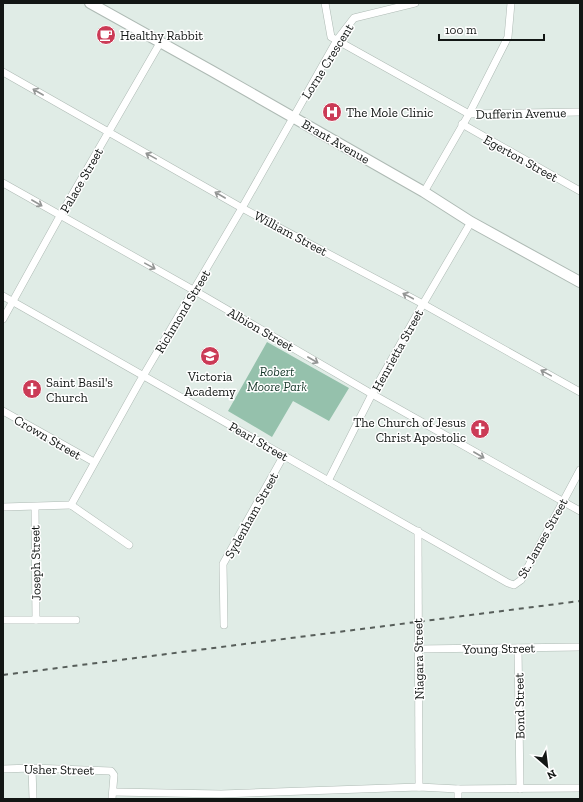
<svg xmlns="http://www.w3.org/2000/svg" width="583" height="802" font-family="'Zilla Slab',serif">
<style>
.green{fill:#95c1ac}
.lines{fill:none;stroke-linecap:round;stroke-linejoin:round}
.minor-casing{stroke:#aebab4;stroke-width:8}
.secondary-casing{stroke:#aebab4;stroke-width:12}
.minor{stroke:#fff;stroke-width:7}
.secondary{stroke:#fff;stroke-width:10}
.rail{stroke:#575e5a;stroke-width:2;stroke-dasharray:5 5;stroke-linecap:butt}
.oneway{stroke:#949695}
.labels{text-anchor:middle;stroke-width:3;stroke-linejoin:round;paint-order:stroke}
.poi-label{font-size:13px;fill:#121614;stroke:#fff;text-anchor:start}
.street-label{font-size:13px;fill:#121614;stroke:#fff}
.park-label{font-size:13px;font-style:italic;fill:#143628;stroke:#fff}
</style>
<rect width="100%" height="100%" fill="#e0ece6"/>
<!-- green -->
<path class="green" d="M 267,342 L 349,388 L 329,421 L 293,401 L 272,437 L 228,411 Z"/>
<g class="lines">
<defs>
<g id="minor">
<path d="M 325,3 L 331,37 L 469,114 L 580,112"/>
<path d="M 3,72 L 242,208 L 423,304 L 580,392"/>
<path d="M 462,124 L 580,191"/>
<path d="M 3,183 L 195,291 L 372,394 L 580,511"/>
<path d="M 424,192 L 469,114 L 508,37 L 511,3"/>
<path d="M 3,296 L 508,583 L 514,585 L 521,580 L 580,470"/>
<path d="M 3,319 L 60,216 L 160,43"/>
<path d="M 3,411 L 94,462"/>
<path d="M 328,481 L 372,394 L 423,304 L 471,222"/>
<path d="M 71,505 L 139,383 L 242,208 L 337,40 L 354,18 L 415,3"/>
<path d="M 71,505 L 129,545"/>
<path d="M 3,507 L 71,505"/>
<path d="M 35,507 L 36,620"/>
<path d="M 418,531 L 419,787"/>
<path d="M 3,620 L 76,620"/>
<path d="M 224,625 L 223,564 L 284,455"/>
<path d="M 518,648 L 520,789"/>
<path d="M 418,649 L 580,647"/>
<path d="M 32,768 L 33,799"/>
<path d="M 3,769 L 32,768 L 111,771 L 114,775 L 112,799"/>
<path d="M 458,789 L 458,799"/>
<path d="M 113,792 L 221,794 L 419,787 L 458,789 L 580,788"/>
</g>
<path id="secondary" d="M 90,3 L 212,71 L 424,192 L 471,222 L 580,282"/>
</defs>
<!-- minor casing -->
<use href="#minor" class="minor-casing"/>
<!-- secondary casing -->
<use href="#secondary" class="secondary-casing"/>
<!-- minor -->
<use href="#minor" class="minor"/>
<!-- secondary -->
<use href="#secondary" class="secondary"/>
<!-- rail -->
<path class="rail" d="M 3,675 L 580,601"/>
</g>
<!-- one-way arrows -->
<defs><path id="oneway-shaft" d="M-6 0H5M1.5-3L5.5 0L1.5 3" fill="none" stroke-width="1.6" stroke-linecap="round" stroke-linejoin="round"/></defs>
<g class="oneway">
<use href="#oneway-shaft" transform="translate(38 92) rotate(-150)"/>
<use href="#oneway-shaft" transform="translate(151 156) rotate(-151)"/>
<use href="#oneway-shaft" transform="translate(220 195) rotate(-150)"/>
<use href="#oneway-shaft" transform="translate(37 203) rotate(30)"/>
<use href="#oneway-shaft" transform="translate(150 266) rotate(29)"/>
<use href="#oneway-shaft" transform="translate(408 296) rotate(-152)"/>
<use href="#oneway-shaft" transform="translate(313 360) rotate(30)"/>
<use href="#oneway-shaft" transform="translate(546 373) rotate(-151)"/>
<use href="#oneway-shaft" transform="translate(479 455) rotate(30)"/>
</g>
<!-- icons -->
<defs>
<symbol id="cafe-disc" viewBox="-11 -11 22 22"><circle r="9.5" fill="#cb3b56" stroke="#fff"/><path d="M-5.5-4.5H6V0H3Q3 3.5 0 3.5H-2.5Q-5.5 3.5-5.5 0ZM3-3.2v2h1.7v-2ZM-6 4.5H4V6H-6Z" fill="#fff"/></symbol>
<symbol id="hospital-disc" viewBox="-11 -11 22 22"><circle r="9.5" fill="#cb3b56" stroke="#fff"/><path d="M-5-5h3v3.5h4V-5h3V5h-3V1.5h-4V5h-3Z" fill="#fff"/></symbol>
<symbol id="school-disc" viewBox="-11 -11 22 22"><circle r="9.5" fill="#cb3b56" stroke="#fff"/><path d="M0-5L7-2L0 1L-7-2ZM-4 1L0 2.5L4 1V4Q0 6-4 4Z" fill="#fff"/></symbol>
<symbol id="church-disc" viewBox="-11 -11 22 22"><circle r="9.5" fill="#cb3b56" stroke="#fff"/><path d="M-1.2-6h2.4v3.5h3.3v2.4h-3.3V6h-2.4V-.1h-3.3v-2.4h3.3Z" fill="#fff"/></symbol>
</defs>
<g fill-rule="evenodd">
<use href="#cafe-disc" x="95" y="24" width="22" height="22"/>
<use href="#hospital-disc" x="321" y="101" width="22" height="22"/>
<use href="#school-disc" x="199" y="345" width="22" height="22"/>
<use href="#church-disc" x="21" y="378" width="22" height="22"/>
<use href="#church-disc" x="469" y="418" width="22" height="22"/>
</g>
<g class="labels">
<!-- poi labels -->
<g class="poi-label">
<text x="120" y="40">Healthy Rabbit</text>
<text x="346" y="117">The Mole Clinic</text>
<text x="210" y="381" text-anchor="middle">Victoria<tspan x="210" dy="15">Academy</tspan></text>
<text x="46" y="387">Saint Basil's<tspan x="46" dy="15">Church</tspan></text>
<text x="466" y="427" text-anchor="end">The Church of Jesus<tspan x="466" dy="15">Christ Apostolic</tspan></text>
</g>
<!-- street labels -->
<g class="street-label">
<text transform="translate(327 61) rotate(-58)" y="5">Lorne Crescent</text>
<text transform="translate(521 113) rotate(-1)" y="5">Dufferin Avenue</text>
<text transform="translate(336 141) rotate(30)" y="5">Brant Avenue</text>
<text transform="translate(521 158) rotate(29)" y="5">Egerton Street</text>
<text transform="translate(81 180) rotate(-60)" y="5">Palace Street</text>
<text transform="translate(291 233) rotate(28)" y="5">William Street</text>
<text transform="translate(182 311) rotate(-59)" y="5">Richmond Street</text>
<text transform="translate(261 329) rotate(30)" y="5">Albion Street</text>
<text transform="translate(397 350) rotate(-61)" y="5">Henrietta Street</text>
<text transform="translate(48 437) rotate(30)" y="5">Crown Street</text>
<text transform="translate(259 441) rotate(30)" y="5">Pearl Street</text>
<text transform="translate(251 515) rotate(-61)" y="5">Sydenham Street</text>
<text transform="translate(542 538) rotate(-61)" y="5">St. James Street</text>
<text transform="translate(35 563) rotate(-91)" y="5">Joseph Street</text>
<text transform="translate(499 648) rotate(-1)" y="5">Young Street</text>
<text transform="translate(418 659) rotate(-91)" y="5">Niagara Street</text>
<text transform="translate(519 706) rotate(-91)" y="5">Bond Street</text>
<text transform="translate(59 769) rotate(1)" y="5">Usher Street</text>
</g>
<!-- park labels -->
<g class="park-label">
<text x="277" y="376">Robert<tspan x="277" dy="15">Moore Park</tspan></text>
</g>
</g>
<!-- border -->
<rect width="583" height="802" fill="none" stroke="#121614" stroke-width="8"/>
<!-- north arrow -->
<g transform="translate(547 766) rotate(152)" stroke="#ffffff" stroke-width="3" paint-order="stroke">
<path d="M0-3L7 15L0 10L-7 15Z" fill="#121614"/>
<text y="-6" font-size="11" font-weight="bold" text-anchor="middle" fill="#121614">N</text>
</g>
<!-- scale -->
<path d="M439 34v6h105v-6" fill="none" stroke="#121614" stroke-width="2"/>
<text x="445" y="34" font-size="12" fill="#121614" stroke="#ffffff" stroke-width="3" paint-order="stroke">100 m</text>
</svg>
